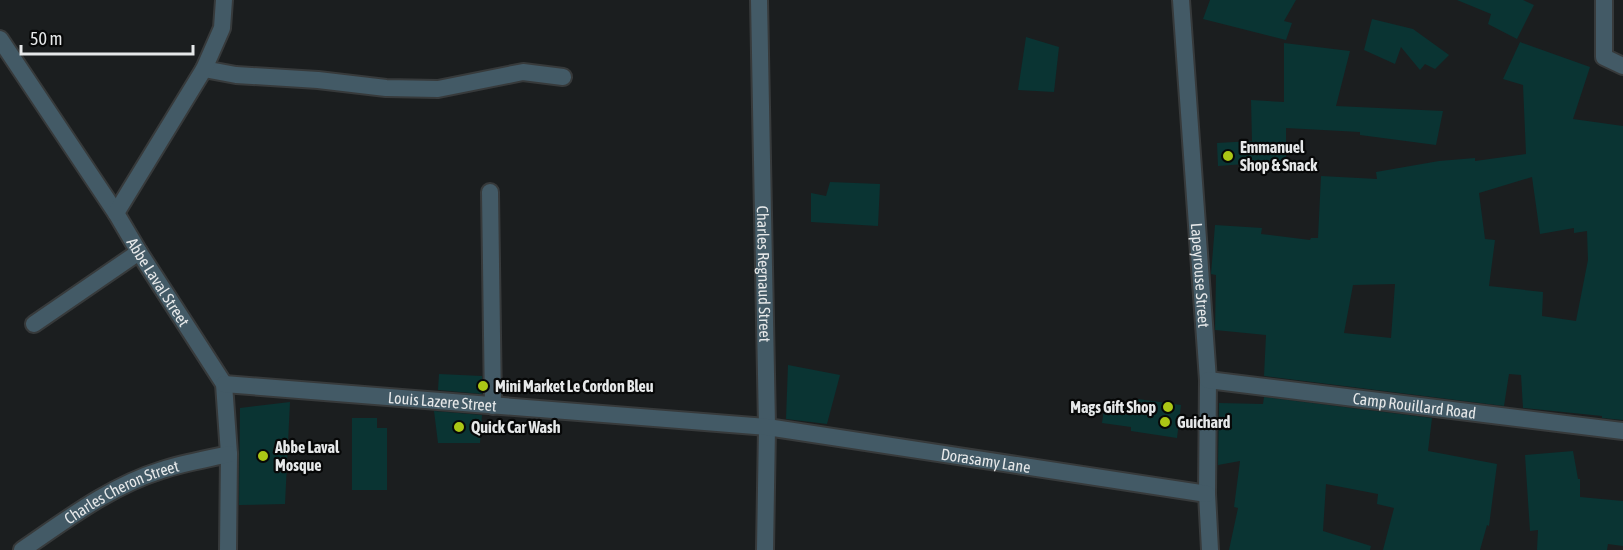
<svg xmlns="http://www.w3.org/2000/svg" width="1623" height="550" font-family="'Asap Condensed',sans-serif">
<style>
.building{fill:#0a3433;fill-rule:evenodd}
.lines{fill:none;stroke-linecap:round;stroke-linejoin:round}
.minor-casing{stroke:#373a3b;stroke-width:20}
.minor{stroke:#435a66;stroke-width:16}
.poi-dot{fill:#abc615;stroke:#070808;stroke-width:2}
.labels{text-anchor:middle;stroke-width:4.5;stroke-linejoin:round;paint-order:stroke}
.poi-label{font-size:16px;font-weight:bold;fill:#e6e8e9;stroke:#070808;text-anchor:start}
.street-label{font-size:16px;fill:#e6e8e9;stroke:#070808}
</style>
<rect width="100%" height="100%" fill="#1b1e1f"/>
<!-- building -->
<g class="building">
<path d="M 1210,0 L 1296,0 L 1284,21 L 1292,23 L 1286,40 L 1203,19 Z"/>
<path d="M 1457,0 L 1523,0 L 1534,5 L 1517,39 L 1488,24 L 1491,14 Z"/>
<path d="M 1372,19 L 1413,29 L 1449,55 L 1435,69 L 1425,64 L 1420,70 L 1401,47 L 1395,64 L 1364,50 Z"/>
<path d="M 1026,37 L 1059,47 L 1054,92 L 1018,90 Z"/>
<path d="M 1520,42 L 1590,67 L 1573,119 L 1623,126 L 1623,420 L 1602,418 L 1602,416 L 1523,408 L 1521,375 L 1509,374 L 1504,406 L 1264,376 L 1266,335 L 1215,330 L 1216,275 L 1211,274 L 1215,225 L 1262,228 L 1261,234 L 1310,240 L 1311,238 L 1318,238 L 1321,176 L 1377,179 L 1376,172 L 1439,161 L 1475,158 L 1475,161 L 1526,154 L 1523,85 L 1503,79 ZM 1532,177 L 1540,234 L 1574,228 L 1574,233 L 1587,231 L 1588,260 L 1576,321 L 1542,316 L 1543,292 L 1489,286 L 1495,240 L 1485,239 L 1479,193 ZM 1395,284 L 1391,338 L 1344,333 L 1353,285 Z"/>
<path d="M 1284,43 L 1350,51 L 1336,106 L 1443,111 L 1436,145 L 1360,135 L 1360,132 L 1286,128 L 1286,161 L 1218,166 L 1217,143 L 1252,141 L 1251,100 L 1284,102 Z"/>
<path d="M 830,182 L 880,184 L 878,226 L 811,222 L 811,193 L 826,196 Z"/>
<path d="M 788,365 L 840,375 L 827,424 L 786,419 Z"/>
<path d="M 439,374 L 482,376 L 482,394 L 438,390 Z"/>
<path d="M 1264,397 L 1432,418 L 1428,451 L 1497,464 L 1489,526 L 1487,525 L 1480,550 L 1383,550 L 1394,508 L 1377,504 L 1378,494 L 1326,484 L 1323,531 L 1371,546 L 1370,550 L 1229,550 L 1238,508 L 1234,507 L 1240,461 L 1218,465 L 1219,403 L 1263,404 Z"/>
<path d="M 1138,399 L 1181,405 L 1177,438 L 1131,431 L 1131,427 L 1102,423 L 1105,401 L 1137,406 Z"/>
<path d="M 290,402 L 285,504 L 239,505 L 240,408 Z"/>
<path d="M 434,411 L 482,415 L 480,443 L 438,443 Z"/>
<path d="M 352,418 L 377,418 L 377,428 L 387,428 L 387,490 L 352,490 Z"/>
<path d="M 1573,451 L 1578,479 L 1580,479 L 1580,497 L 1623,501 L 1623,546 L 1608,544 L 1607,550 L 1537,550 L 1538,530 L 1530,531 L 1525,455 Z"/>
</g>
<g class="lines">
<defs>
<g id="minor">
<path id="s1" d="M 759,0 L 767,427 L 765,550"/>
<path id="s2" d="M 1181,0 L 1208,380 L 1207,494 L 1210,550"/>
<path d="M 1604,0 L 1604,57 L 1623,66"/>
<path id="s3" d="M 0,39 L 116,213 L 139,252 L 224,384 L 229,454 L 228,550"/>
<path d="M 204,69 L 236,75 L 318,80 L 386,88 L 438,89 L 523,72 L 563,77"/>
<path d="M 490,192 L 493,406"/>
<path d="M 116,213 L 204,69 L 222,28 L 224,0"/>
<path d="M 34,324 L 139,252"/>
<path id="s4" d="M 1208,380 L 1623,431"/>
<path id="s5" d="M 224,384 L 767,427 L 1207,494"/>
<path id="s6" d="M 22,550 C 66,520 110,486 162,470 C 183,463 207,459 229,454"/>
</g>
</defs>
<!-- minor casing -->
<use href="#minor" class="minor-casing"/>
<!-- minor -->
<use href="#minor" class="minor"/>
</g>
<!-- markers -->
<g class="poi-dot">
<circle cx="1228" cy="156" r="6"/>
<circle cx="483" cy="386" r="6"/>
<circle cx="1168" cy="407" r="6"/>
<circle cx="1165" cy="422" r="6"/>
<circle cx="459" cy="427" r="6"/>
<circle cx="263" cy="456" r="6"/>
</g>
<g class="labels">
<!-- poi labels -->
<g class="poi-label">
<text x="1240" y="153">Emmanuel<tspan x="1240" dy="18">Shop &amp; Snack</tspan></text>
<text x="495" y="392">Mini Market Le Cordon Bleu</text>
<text x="1156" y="413" text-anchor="end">Mags Gift Shop</text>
<text x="1177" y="428">Guichard</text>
<text x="471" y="433">Quick Car Wash</text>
<text x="275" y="453">Abbe Laval<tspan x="275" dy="18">Mosque</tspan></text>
</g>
<!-- street labels -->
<g class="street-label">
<text dy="6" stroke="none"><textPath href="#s1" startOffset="274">Charles Regnaud Street</textPath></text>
<text dy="6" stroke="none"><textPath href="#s2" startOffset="276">Lapeyrouse Street</textPath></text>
<text dy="6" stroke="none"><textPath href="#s3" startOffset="290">Abbe Laval Street</textPath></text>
<text dy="6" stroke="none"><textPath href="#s5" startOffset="219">Louis Lazere Street</textPath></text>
<text dy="6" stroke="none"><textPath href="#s4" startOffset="208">Camp Rouillard Road</textPath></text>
<text dy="6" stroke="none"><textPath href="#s5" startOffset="766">Dorasamy Lane</textPath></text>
<text dy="6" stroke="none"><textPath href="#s6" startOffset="116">Charles Cheron Street</textPath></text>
</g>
</g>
<!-- scale -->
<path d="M21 45v9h172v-9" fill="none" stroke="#e6e8e9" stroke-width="3"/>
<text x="30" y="45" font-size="18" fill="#e6e8e9" stroke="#070808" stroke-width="4.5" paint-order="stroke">50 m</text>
</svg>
